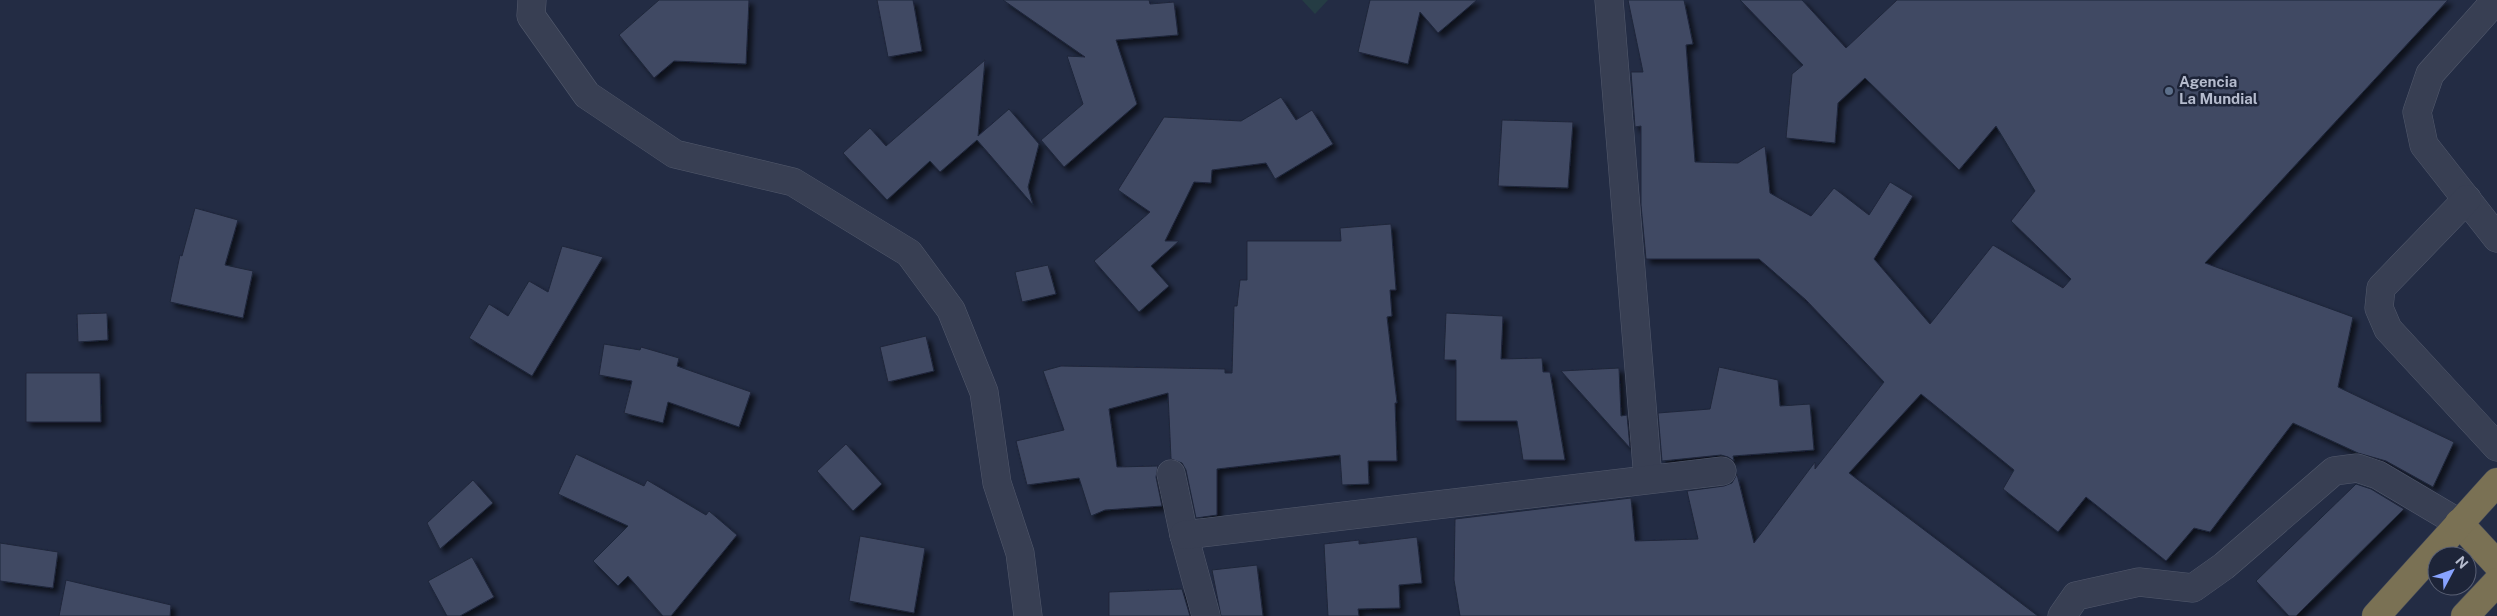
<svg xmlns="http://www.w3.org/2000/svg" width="2497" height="616" font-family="'Public Sans',sans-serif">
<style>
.green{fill:#253c44}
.building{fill:#404964;stroke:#1f263a;filter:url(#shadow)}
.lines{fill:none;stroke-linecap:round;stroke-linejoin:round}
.minor-casing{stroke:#535a6d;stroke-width:29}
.highway-casing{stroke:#40475a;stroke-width:29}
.minor{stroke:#383f53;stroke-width:28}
.highway{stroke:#7a7154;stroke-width:28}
.service-dot{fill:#5c6f8a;stroke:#1d2438;stroke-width:2}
.labels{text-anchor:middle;stroke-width:5;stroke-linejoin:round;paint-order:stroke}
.poi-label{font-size:15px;font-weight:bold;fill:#b5bbcd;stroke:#1d2438;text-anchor:start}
</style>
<defs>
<filter id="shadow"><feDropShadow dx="4.5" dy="4.5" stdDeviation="2.5" flood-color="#0009"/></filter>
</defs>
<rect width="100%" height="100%" fill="#232c44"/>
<!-- green -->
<path class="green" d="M 1302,0 L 1328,0 L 1315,14 Z"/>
<!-- building -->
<g class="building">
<path d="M 659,0 L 749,0 L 746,64 L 674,61 L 654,78 L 619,35 Z"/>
<path d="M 877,0 L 913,0 L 922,51 L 888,57 Z"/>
<path d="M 1003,0 L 1149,0 L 1150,4 L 1174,2 L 1178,35 L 1116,40 L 1137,104 L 1064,167 L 1041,140 L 1083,104 L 1067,56 L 1085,57 Z"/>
<path d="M 1370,0 L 1477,0 L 1438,33 L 1420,12 L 1408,64 L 1358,52 Z"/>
<path d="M 1628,0 L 1684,0 L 1693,44 L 1686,45 L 1695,162 L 1738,163 L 1765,146 L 1770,193 L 1811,216 L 1834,188 L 1869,215 L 1890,182 L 1913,196 L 1874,259 L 1930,324 L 1993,245 L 2063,288 L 2071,279 L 2011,221 L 2035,191 L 1996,126 L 1959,170 L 1865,78 L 1838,103 L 1835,143 L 1786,138 L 1792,74 L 1803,65 L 1740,0 L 1802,0 L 1846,48 L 1897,0 L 2448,0 L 2205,263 L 2353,317 L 2338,387 L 2454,442 L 2433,487 L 2386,461 L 2358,453 L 2293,423 L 2210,532 L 2194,528 L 2166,561 L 2086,497 L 2058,532 L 2003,489 L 2014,470 L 1921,394 L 1849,473 L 2038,616 L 1460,616 L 1454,580 L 1455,519 L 1631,498 L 1635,541 L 1698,539 L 1687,491 L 1724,486 L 1732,483 L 1737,474 L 1754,543 L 1815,462 L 1815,469 L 1884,382 L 1806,300 L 1759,259 L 1646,259 L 1641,205 L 1641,126 L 1635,127 L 1631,72 L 1643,72 Z"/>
<path d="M 985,60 L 978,136 L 1009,109 L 1039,144 L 1028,187 L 1033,205 L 977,140 L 940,172 L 930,161 L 887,200 L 843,153 L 870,128 L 886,146 Z"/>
<path d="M 1281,97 L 1296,120 L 1312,110 L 1333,144 L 1275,179 L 1266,163 L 1212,170 L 1211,183 L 1194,182 L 1165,241 L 1179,241 L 1151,266 L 1169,286 L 1139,312 L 1094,261 L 1150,212 L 1118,190 L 1164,117 L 1241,121 Z"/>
<path d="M 1502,120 L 1573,122 L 1568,188 L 1498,186 Z"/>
<path d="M 195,208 L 238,220 L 225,265 L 253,271 L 243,318 L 170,302 L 180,255 L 182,256 Z"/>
<path d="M 1391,224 L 1396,290 L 1390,290 L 1392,316 L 1387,317 L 1397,403 L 1395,403 L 1397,461 L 1368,461 L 1369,484 L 1342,485 L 1340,455 L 1217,469 L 1217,515 L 1196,518 L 1186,470 L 1182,463 L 1171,459 L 1168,393 L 1109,409 L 1117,467 L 1158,466 L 1156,477 L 1162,506 L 1105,510 L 1091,516 L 1079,478 L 1027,485 L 1016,441 L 1064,430 L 1043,371 L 1061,366 L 1225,369 L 1225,373 L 1232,373 L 1234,306 L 1237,306 L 1240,280 L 1247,280 L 1247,241 L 1341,241 L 1340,228 Z"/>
<path d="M 562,246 L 603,257 L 532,376 L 469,338 L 489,304 L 508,316 L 529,281 L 548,292 Z"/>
<path d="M 1048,265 L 1056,294 L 1022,302 L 1015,272 Z"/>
<path d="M 107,313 L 108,340 L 78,342 L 77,314 Z"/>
<path d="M 1446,313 L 1503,316 L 1501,359 L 1542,358 L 1543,372 L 1550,372 L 1565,460 L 1523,460 L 1517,421 L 1456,421 L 1456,360 L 1444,360 Z"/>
<path d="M 926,336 L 934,371 L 888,382 L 880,347 Z"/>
<path d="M 604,344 L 640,350 L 641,347 L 679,358 L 677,366 L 751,392 L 739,427 L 668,402 L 663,423 L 624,413 L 632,381 L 599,375 Z"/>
<path d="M 1719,367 L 1778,380 L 1780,406 L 1810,404 L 1814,450 L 1733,456 L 1734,461 L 1728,457 L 1721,455 L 1662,461 L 1658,413 L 1710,409 Z"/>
<path d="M 1619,368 L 1621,416 L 1627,415 L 1630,448 L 1561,371 Z"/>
<path d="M 26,373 L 100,373 L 101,422 L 26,422 Z"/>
<path d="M 846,444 L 882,484 L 853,511 L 817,471 Z"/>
<path d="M 576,454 L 644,486 L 647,480 L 706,515 L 709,511 L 737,535 L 671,616 L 663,616 L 628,576 L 618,586 L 593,561 L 628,526 L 558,494 Z"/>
<path d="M 473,480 L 493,503 L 440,549 L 427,523 Z"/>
<path d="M 2356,484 L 2371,489 L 2404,509 L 2296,616 L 2289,616 L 2256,581 Z"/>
<path d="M 860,536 L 925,548 L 914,613 L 849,601 Z"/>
<path d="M 1417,537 L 1422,583 L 1399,585 L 1400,608 L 1358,609 L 1359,616 L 1328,616 L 1324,544 L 1359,540 L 1359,544 Z"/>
<path d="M 0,543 L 58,552 L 53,588 L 0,581 Z"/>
<path d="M 472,557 L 494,597 L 460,616 L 447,616 L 428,581 Z"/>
<path d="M 1257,565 L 1263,616 L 1221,616 L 1212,570 Z"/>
<path d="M 66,580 L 171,605 L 170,616 L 59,616 Z"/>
<path d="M 1182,589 L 1190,616 L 1109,616 L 1109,592 Z"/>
</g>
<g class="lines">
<defs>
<g id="minor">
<path d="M 532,0 L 531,16 L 587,95 L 675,154 L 793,182 L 909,253 L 951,310 L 984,392 L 997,483 L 1020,553 L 1028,616"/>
<path d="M 1609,0 L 1648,479"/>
<path d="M 2496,0 L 2430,74 L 2417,112 L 2424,145 L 2497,238"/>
<path d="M 2467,199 L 2381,288 L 2379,308 L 2388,329 L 2497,447"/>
<path d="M 1171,474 L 1184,535 L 1206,616"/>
<path d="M 1184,535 L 1722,471"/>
<path d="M 2062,616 L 2076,596 L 2139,582 L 2193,588 L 2224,566 L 2334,471 L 2357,468 L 2378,475 L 2459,523"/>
</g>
<g id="highway">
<path d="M 2459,523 L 2497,564"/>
<path d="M 2376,616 L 2497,482"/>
<path d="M 2465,616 L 2497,582"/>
</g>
</defs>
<!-- minor casing -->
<use href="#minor" class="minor-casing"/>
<!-- highway casing -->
<use href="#highway" class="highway-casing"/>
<!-- minor -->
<use href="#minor" class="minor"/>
<!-- highway -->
<use href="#highway" class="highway"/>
</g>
<!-- markers -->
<circle class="service-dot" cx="2169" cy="91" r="5"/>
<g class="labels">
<!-- poi labels -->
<g class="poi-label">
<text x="2179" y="87">Agencia<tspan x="2179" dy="17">La Mundial</tspan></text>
</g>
</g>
<!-- north arrow -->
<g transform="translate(2452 571) rotate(49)"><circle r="24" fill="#1d2438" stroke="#5a6074"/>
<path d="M0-4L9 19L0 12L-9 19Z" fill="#88a3ff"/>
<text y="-8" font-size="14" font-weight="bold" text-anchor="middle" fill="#b5bbcd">N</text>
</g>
</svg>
